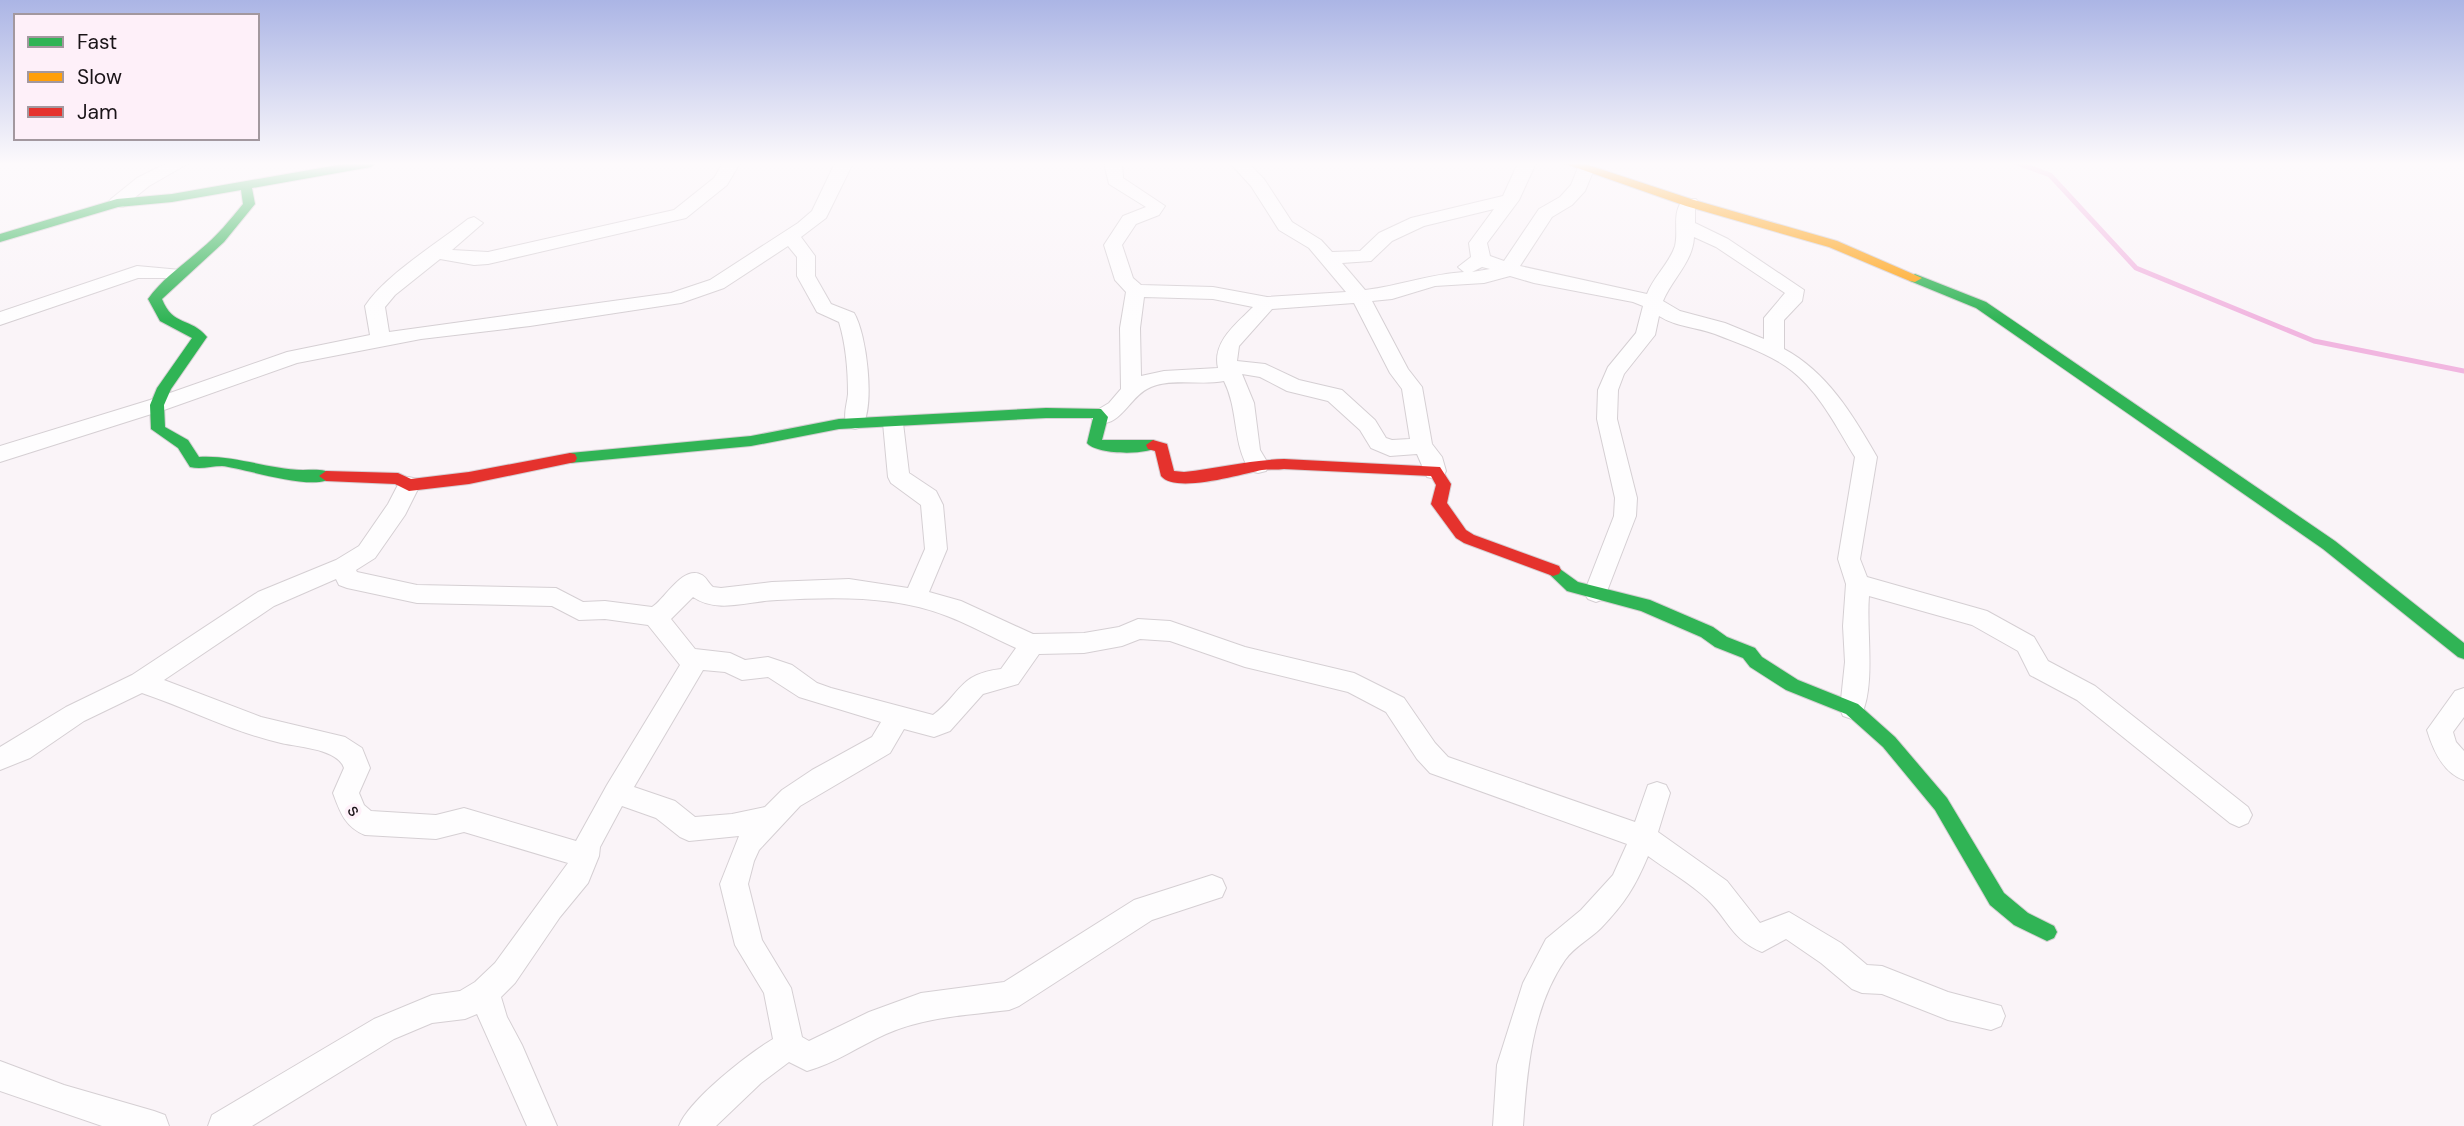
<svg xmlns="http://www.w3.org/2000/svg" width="2464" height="1126" font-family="'DM Sans',sans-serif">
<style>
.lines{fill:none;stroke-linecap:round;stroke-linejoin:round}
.stream{stroke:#f1b6e0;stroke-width:5}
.street-casing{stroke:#d5cfd3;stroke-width:2}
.fast-casing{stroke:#d5cfd3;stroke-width:2}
.slow-casing{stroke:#d5cfd3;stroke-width:2}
.jam-casing{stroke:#d5cfd3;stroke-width:2}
.street{fill:#fefdfe;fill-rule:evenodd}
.fast{fill:#30b455;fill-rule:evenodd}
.slow{fill:#ff9f0a;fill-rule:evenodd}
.jam{fill:#e5322d;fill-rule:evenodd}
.labels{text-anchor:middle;stroke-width:7;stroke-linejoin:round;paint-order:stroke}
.street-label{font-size:19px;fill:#1a1418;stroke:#fef0f9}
</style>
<rect width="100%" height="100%" fill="#faf4f8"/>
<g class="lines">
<!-- stream -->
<path class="stream" d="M 2017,163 L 2050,175 L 2136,268 L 2314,341 L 2464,371"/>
<defs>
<g id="street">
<path d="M 167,163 L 189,163 L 149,186 L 123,207 L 111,207 L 108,203 L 111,199 L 137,178 Z"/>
<path d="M 723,163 L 740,163 L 727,185 L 686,218 L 488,264 L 474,265 L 440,259 L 395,295 L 385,307 L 389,332 L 671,293 L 710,280 L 798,223 L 812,211 L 835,163 L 853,163 L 826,218 L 801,237 L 815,256 L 815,276 L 831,304 L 854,313 C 867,335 875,405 862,427 L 855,429 L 848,427 C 842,417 847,405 848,394 C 848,370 846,345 839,322 L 817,312 L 797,276 L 797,257 L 788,246 L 724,288 L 681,303 L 530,326 L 421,339 L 297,363 L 164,410 L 0,462 L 0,446 L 150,400 L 287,352 L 370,335 L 365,306 C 385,275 438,243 468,219 L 474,217 L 483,223 L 452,250 L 488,252 L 674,210 L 714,178 Z"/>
<path d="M 1104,163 L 1122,163 L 1123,178 L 1165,206 L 1159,215 L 1136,224 L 1122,245 L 1133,278 L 1141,285 L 1213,287 L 1267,297 L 1346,292 L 1309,248 L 1279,230 L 1251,186 L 1230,163 L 1248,163 L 1264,179 L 1292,222 L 1321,240 L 1332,252 L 1360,251 L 1379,233 L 1411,218 L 1503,196 L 1518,163 L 1536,163 L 1519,200 L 1487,243 L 1490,256 L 1504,261 L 1539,209 L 1560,197 L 1571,185 L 1579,165 L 1591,165 L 1594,169 L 1585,191 L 1572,205 L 1552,217 L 1520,266 L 1647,294 C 1654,276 1669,264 1675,246 C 1679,230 1671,212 1684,199 L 1696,199 L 1699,203 L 1695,208 L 1695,223 L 1728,239 L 1804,290 L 1802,301 L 1784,320 L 1784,349 C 1827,372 1853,415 1877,457 L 1860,559 L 1867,577 L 1987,611 L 2034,637 L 2048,661 L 2095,686 L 2248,807 L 2252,815 L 2248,823 L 2239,827 L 2230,823 L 2077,700 L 2030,675 L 2018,651 L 1972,625 L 1869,596 C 1866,631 1876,685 1861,716 L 1852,719 L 1843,716 L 1840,709 L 1845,662 L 1843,626 L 1846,584 L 1838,559 L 1855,457 C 1837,428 1820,393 1792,371 C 1771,354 1740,344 1715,334 C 1697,327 1676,327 1659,316 L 1655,335 L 1624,374 L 1618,390 L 1617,419 L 1637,498 L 1636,516 L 1604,599 L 1596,602 L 1588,599 L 1584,593 L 1614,516 L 1615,498 L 1597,419 L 1598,390 L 1608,367 L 1636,333 L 1643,306 L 1633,302 L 1534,283 L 1510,276 L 1484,283 L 1435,286 L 1392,299 L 1372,301 L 1408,369 L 1422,387 L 1432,444 L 1442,457 L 1446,471 L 1443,477 L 1435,479 L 1427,477 L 1417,454 L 1390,456 L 1371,448 L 1360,430 L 1328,401 L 1287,391 L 1260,377 L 1242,374 L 1254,403 L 1260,450 L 1269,465 L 1266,471 L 1258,473 L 1250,471 C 1232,443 1239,411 1224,381 C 1200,386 1169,377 1147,389 C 1128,399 1119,430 1094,422 L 1091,417 L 1094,412 L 1109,403 L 1121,389 L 1120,328 L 1126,292 L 1115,280 L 1104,245 L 1123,216 L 1146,207 L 1109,184 ZM 1494,209 L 1469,243 L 1471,257 L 1458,267 L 1464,272 C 1430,274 1399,286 1365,290 L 1342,263 L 1371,261 L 1392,241 L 1424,226 ZM 1694,237 L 1716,247 L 1785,293 L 1764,318 L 1764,339 L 1725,323 L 1680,311 L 1663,301 C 1672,279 1693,262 1694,237 ZM 1482,267 L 1490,269 L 1472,272 ZM 1144,297 L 1213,299 L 1253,307 C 1236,324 1212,342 1218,368 L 1164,371 L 1141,376 L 1140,328 ZM 1354,303 L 1390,373 L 1402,389 L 1410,439 L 1392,440 L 1386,438 L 1375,420 L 1342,390 L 1299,380 L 1265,364 L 1237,361 L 1239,346 L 1272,309 Z"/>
<path d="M 137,266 L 181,270 L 183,274 L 181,278 L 138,278 L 0,325 L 0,312 Z"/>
<path d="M 893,416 L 900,418 L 903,423 L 909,473 L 936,491 L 943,505 L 947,549 L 929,592 L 961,601 L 1033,634 L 1084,633 L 1119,627 L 1138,619 L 1170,621 L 1245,647 L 1354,673 L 1404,698 L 1435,743 L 1448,757 L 1635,822 L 1648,785 L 1657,782 L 1666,785 L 1670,793 L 1658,832 L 1727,881 L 1760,923 L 1789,912 L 1841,943 L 1867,965 L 1882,966 L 1948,992 L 2001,1006 L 2005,1016 L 2001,1026 L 1991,1030 L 1948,1020 L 1882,994 L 1862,993 L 1852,989 L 1821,963 L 1786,939 L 1762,952 C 1732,940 1728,919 1707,899 C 1690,883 1667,870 1648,856 C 1635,887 1625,903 1601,928 C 1590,939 1574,947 1565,960 C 1532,1008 1527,1070 1523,1126 L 1493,1126 L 1497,1065 L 1523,983 L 1546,939 L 1581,910 L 1613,875 L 1627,844 L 1430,773 L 1417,759 L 1386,712 L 1348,692 L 1245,667 L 1170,641 L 1140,639 L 1122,646 L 1084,653 L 1039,654 L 1018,684 L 983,694 L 950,731 L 934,737 L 904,729 L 890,753 L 800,806 L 759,850 L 754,861 L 748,884 L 762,940 L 791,988 L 802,1037 L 809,1041 L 869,1012 L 921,993 L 1004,982 L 1134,900 L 1212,875 L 1222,879 L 1226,888 L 1222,897 L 1152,920 L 1019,1006 L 1009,1010 C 968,1015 925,1017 886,1034 C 859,1046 836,1063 807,1071 L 789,1062 L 761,1083 L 716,1126 L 679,1126 C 689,1100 748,1054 773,1039 L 764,993 L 735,945 L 720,884 L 739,836 L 689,841 L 680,837 L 656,818 L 622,806 L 600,847 L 599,856 L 588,883 L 560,917 L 515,983 L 501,997 L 507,1017 L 522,1045 L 557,1126 L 527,1126 L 477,1014 L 465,1019 L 432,1023 L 394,1039 L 252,1126 L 208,1126 L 212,1115 L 374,1019 L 432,995 L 460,991 L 475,982 L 495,963 L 568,863 L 464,832 L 436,839 L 365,835 C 345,827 340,812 333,793 L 344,768 C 338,749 298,747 281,743 C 233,732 189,709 142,693 L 84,721 L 30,758 L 0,770 L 0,747 L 66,707 L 132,675 L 258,592 L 336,560 L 359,546 L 388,504 L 401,479 L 409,477 L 417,479 L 420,485 L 405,515 L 375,558 L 356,570 L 357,572 L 417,585 L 556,588 L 583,602 L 605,601 L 652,607 C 665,599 683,564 702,575 C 707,578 708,583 713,587 L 721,588 L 772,582 L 849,579 L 908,588 L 925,549 L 921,505 L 891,483 L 888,477 L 883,423 L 886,418 ZM 336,579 L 339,585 L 347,588 L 417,603 L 552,606 L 579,620 L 605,619 L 648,625 L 680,665 L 607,785 L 576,841 L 464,808 L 436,815 L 371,811 L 364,805 L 359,793 L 370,768 L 362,748 L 345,737 L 261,717 L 164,680 L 274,606 ZM 693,597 C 718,614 748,601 777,600 C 833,597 894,595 947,616 C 971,625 993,638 1016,648 L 1001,669 C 958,674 962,693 933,715 L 831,688 L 817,683 L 792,665 L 768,657 L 745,660 L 730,653 L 695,649 L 671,619 ZM 703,670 L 725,672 L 742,680 L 768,677 L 799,697 L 881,722 L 872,737 L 812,770 L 782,790 L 765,807 L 732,814 L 695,817 L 675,801 L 634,787 Z"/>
<path d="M 2464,688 L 2464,717 L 2453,732 L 2456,742 L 2464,751 L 2464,780 C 2443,773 2433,750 2427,730 L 2455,691 Z"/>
<path d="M 0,1061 L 64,1085 L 154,1111 L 165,1115 L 169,1126 L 102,1126 L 0,1091 Z"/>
</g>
<g id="fast">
<path d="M 349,163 L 377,163 L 371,167 L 252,188 L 255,204 L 224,242 L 162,299 C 173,327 191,317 207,337 L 171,389 L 164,405 L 165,427 L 188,440 L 199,457 C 235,455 267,469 303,470 C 313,470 327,468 333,476 C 320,494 244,468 222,466 C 211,466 201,470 190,467 L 178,448 L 151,429 L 150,405 L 157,388 L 192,338 L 160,321 L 148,299 C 162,279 183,265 201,249 C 217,236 230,220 243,204 L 241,190 L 172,202 L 118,207 L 0,242 L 0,234 L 117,199 L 172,194 Z"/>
<path d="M 1915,274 L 1986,302 L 2335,541 L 2464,643 L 2464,659 L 2458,657 L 2323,549 L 1976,308 L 1910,281 L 1908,278 Z"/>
<path d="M 1046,408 L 1101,409 L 1108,417 L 1102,440 L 1153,440 L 1160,445 C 1151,456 1096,455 1087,443 L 1093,418 L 1046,418 L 839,429 L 751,446 L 570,463 L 563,458 L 570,453 L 751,436 L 839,419 Z"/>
<path d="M 1553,564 L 1578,582 L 1650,600 L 1713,627 L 1727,637 L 1755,648 L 1762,657 L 1798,680 L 1858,704 L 1895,737 L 1947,798 L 2004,893 L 2028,913 L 2054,926 L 2057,932 L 2054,938 L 2047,941 L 2014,925 L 1990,905 L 1935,810 L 1883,747 L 1846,714 L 1786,690 L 1750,667 L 1743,658 L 1715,647 L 1701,637 L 1641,611 L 1567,591 L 1545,570 L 1547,566 Z"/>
</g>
<path id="slow" d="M 1563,163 L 1582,163 L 1694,200 L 1837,241 L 1922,278 L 1915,282 L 1910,281 L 1829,247 L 1686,206 Z"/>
<g id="jam">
<path d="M 1153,440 L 1167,444 L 1174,471 L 1184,472 C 1218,468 1251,460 1284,459 L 1440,467 L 1451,484 L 1447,503 L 1466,530 L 1474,535 L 1559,566 L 1561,570 L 1559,574 L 1553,576 L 1464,543 L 1456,538 L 1431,504 L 1436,485 L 1431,476 L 1284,469 C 1277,470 1269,469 1262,470 C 1242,474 1175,494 1161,476 L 1155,451 L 1148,449 L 1146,445 Z"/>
<path d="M 570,453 L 575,454 L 577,458 L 575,462 L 469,484 L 409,491 L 395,484 L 326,481 L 319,476 L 326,471 L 398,473 L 411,479 L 469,472 Z"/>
</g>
</defs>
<!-- street casing -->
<use href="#street" class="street-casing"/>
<!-- fast casing -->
<use href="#fast" class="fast-casing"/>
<!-- slow casing -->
<use href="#slow" class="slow-casing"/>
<!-- jam casing -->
<use href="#jam" class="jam-casing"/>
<!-- street -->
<use href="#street" class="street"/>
<!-- fast -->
<use href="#fast" class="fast"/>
<!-- slow -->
<use href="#slow" class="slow"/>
<!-- jam -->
<use href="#jam" class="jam"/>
</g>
<!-- sky -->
<linearGradient id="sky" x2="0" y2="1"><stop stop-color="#abb5e5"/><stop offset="0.51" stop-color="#fdfafc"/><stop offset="1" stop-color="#fdfafc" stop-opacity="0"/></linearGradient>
<rect width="2464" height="321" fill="url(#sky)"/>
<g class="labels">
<!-- street labels -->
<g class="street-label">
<text transform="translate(355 810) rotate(56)" y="7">s</text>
</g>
</g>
<!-- legend -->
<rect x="14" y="14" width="245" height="126" fill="#fef0f9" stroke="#a3989f" stroke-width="2"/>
<rect x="28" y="37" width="35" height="10" fill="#30b455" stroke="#a3989f" stroke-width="2"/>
<text x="77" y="49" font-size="21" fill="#1a1418">Fast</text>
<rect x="28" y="72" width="35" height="10" fill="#ff9f0a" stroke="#a3989f" stroke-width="2"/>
<text x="77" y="84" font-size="21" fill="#1a1418">Slow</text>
<rect x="28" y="107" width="35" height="10" fill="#e5322d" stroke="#a3989f" stroke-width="2"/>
<text x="77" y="119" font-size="21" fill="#1a1418">Jam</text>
</svg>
